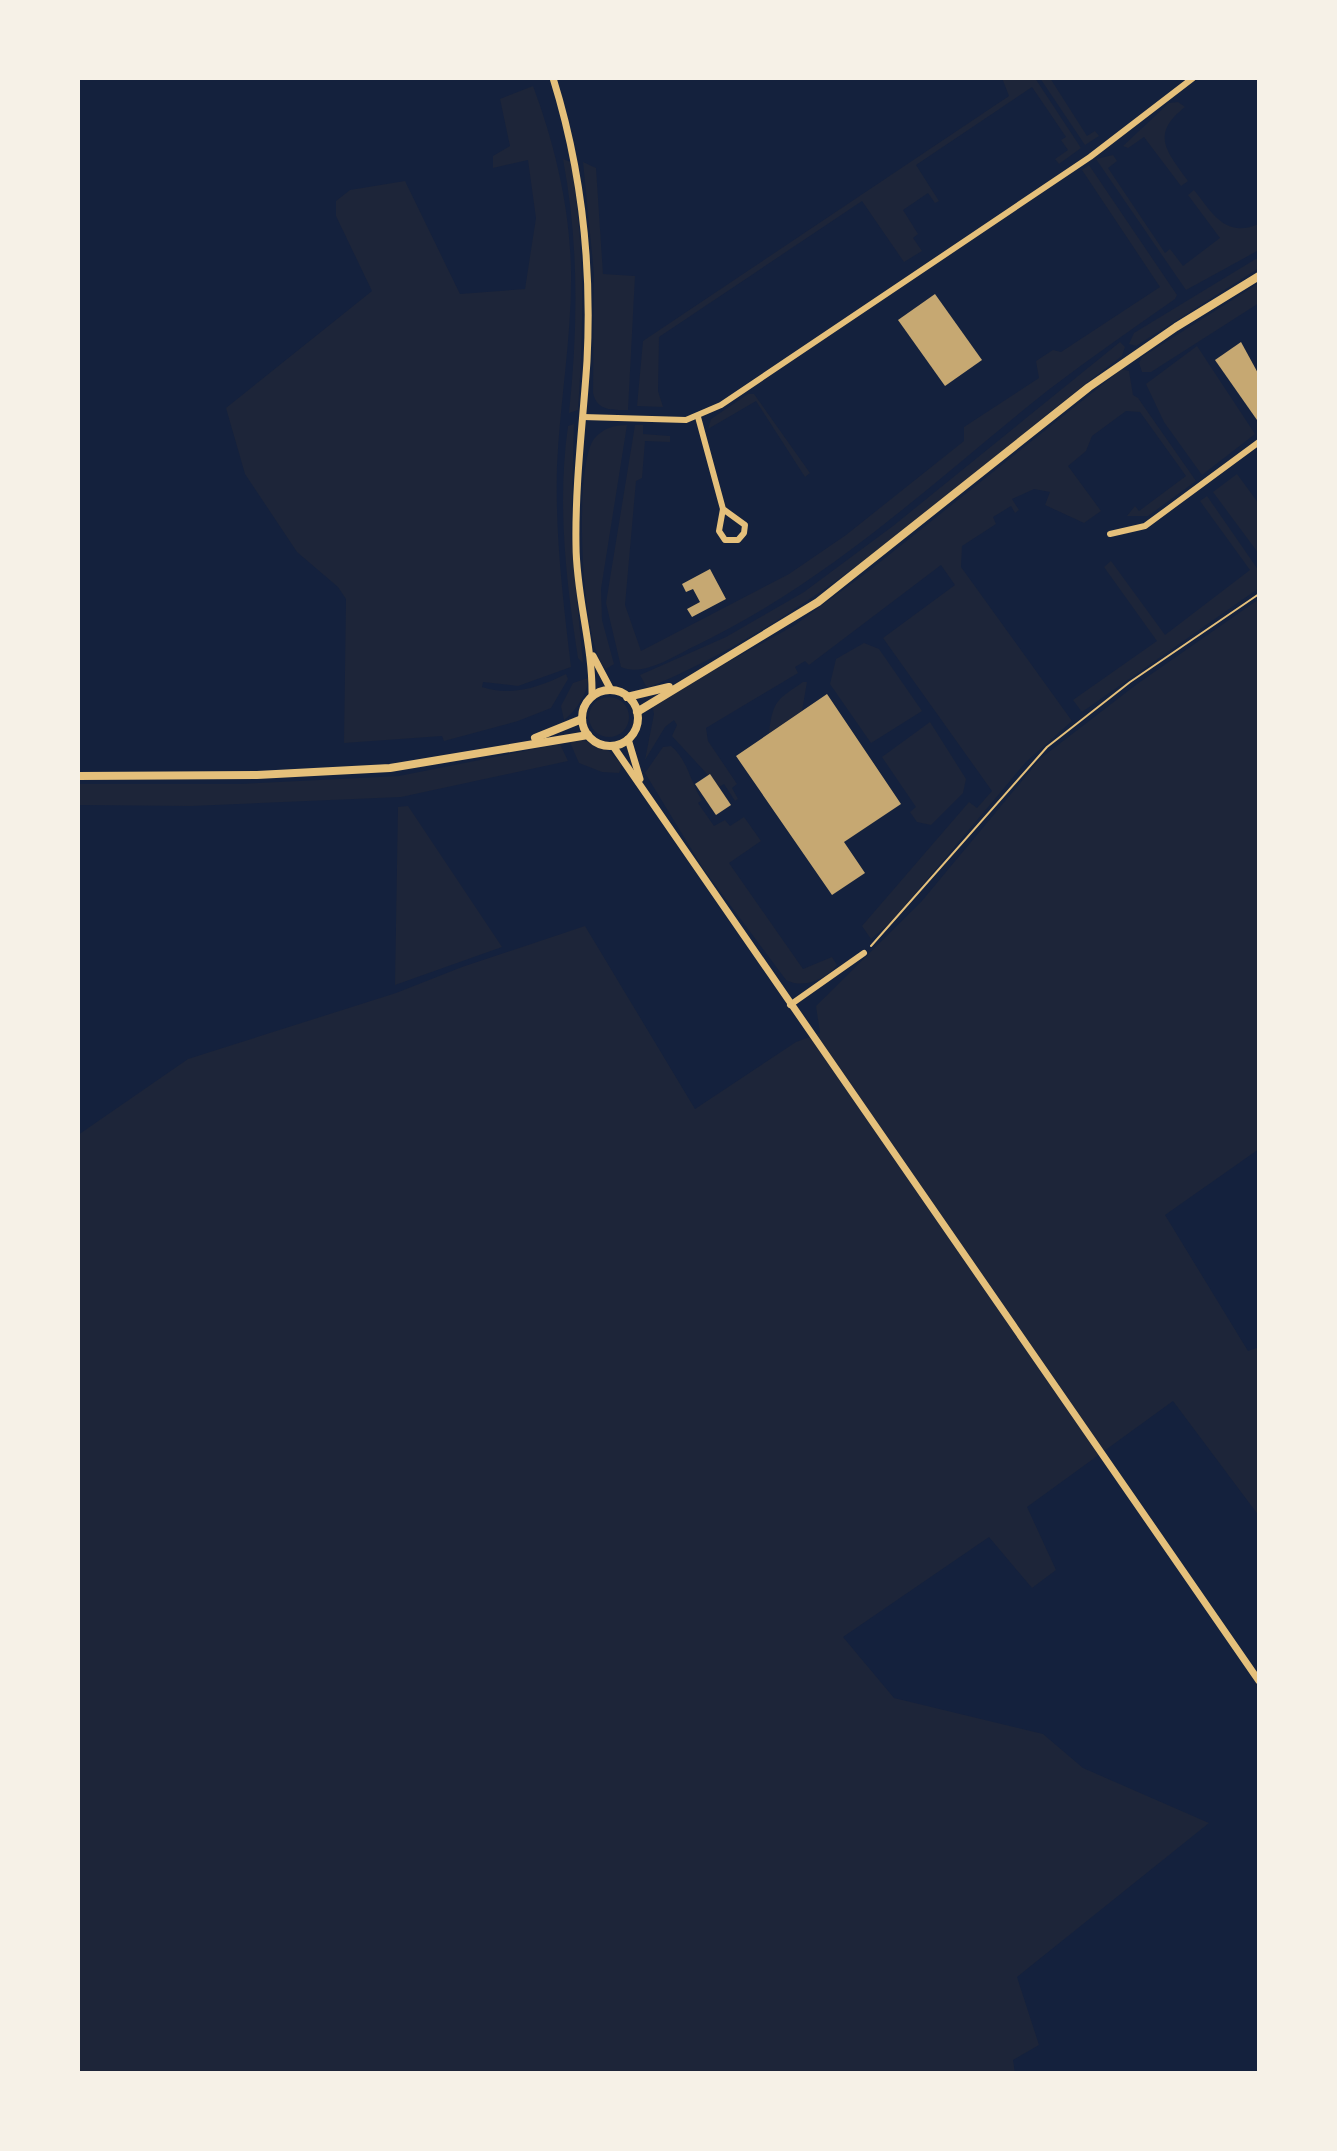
<svg xmlns="http://www.w3.org/2000/svg" width="1337" height="2151" font-family="Commissioner,sans-serif">
<style>
.green{fill:#1d2539}
.building{fill:#c6a872}
.lines{fill:none;stroke-linecap:round;stroke-linejoin:round}
.path{stroke:#e5c07b;stroke-width:2}
.minor{stroke:#e5c07b;stroke-width:6}
.tertiary{stroke:#e5c07b;stroke-width:7}
.secondary{stroke:#e5c07b;stroke-width:8}
</style>
<rect width="100%" height="100%" fill="#14213d"/>
<!-- green -->
<g class="green">
<path d="M 1002,78 L 1035,78 L 1081,148 L 1059,164 L 1055,159 L 1068,150 L 1061,140 L 1066,137 L 1032,87 L 916,165 L 939,201 L 935,203 L 928,193 L 903,210 L 918,234 L 913,238 L 922,251 L 904,262 L 862,201 L 659,337 L 658,391 L 663,407 L 637,406 L 643,341 L 1009,96 Z"/>
<path d="M 1040,78 L 1050,78 L 1087,136 L 1095,131 L 1099,136 L 1085,145 Z"/>
<path d="M 533,86 C 555,145 570,208 571,271 C 572,336 560,401 557,466 C 555,534 563,600 571,667 L 518,686 L 483,682 L 482,687 C 511,697 540,687 566,674 L 568,679 L 551,708 L 518,721 L 444,741 L 442,736 L 344,743 L 346,599 L 338,587 L 297,552 L 245,474 L 226,408 L 372,291 L 336,216 L 336,201 L 350,190 L 405,181 L 460,294 L 525,289 L 536,218 L 528,160 L 493,168 L 493,156 L 510,146 L 500,99 Z"/>
<path d="M 1169,103 L 1178,102 L 1185,107 C 1149,135 1168,152 1188,181 L 1181,186 L 1144,137 L 1128,148 L 1123,146 Z"/>
<path d="M 1113,155 L 1117,161 L 1108,168 L 1165,253 L 1170,249 L 1183,266 L 1220,238 L 1188,195 L 1194,190 C 1213,214 1225,238 1259,224 L 1259,250 L 1186,290 L 1096,159 Z"/>
<path d="M 563,159 L 571,162 C 585,245 584,326 578,410 L 569,413 C 578,328 579,244 563,159 Z"/>
<path d="M 583,162 L 596,168 L 603,274 L 635,276 L 628,410 C 612,410 597,411 593,393 L 594,274 Z"/>
<path d="M 1089,165 L 1177,295 L 1175,299 C 1132,329 1089,359 1047,391 C 929,485 833,579 695,646 C 674,656 644,677 621,667 L 606,603 L 635,425 L 643,425 L 643,434 L 670,436 L 670,442 L 645,441 L 642,478 L 636,481 L 625,605 L 641,651 L 789,574 L 846,535 L 964,441 L 964,427 L 1039,378 L 1036,361 L 1053,350 L 1061,352 L 1160,287 L 1082,170 Z"/>
<path d="M 1259,257 L 1259,268 L 1136,346 L 1129,344 L 1134,333 Z"/>
<path d="M 1259,283 L 1259,303 L 1151,372 L 1142,372 L 1139,363 L 1142,357 Z"/>
<path d="M 1120,342 L 1125,347 L 1122,356 C 968,471 828,614 647,688 L 640,675 L 726,637 L 804,592 L 893,526 Z"/>
<path d="M 1197,346 L 1255,434 L 1202,475 L 1164,422 L 1146,384 Z"/>
<path d="M 1122,369 L 1129,371 L 1133,395 L 1138,398 L 1196,481 L 1148,516 L 1127,516 L 1135,506 L 1139,511 L 1186,476 L 1140,412 L 1126,411 L 1092,436 L 1086,451 L 1068,466 L 1101,511 L 1084,523 L 1045,505 L 1050,492 L 1034,489 L 1012,499 L 1019,510 L 1015,513 L 1011,506 L 993,517 L 996,524 L 962,546 L 961,567 L 1072,721 L 1026,762 L 892,921 L 871,939 L 862,926 L 969,802 L 977,808 L 992,791 L 883,638 L 955,585 L 941,565 L 809,665 L 805,661 L 795,667 L 798,673 L 706,728 L 708,741 L 737,784 L 732,788 L 738,799 L 735,801 L 724,784 L 719,787 L 672,736 L 677,725 L 674,720 L 665,727 L 645,760 L 654,714 L 652,704 L 795,625 L 870,570 Z"/>
<path d="M 754,394 L 810,473 L 805,477 L 756,401 L 708,429 L 711,419 L 748,394 Z"/>
<path d="M 574,424 L 571,537 L 583,663 L 578,658 C 566,581 557,504 568,426 Z"/>
<path d="M 627,425 L 601,589 L 602,620 L 614,664 L 606,669 C 581,649 573,466 594,439 C 603,428 614,425 627,425 Z"/>
<path d="M 1237,474 L 1259,504 L 1259,554 L 1213,492 Z"/>
<path d="M 1207,496 L 1259,571 L 1259,588 L 1082,712 L 1073,700 L 1157,641 L 1104,567 L 1111,561 L 1165,635 L 1250,570 L 1200,501 Z"/>
<path d="M 1259,599 L 1259,1149 L 1165,1215 L 1248,1351 L 1259,1347 L 1259,1516 L 1173,1401 L 1027,1507 L 1056,1570 L 1032,1588 L 989,1537 L 843,1637 L 894,1698 L 1043,1734 L 1083,1768 L 1209,1823 L 1017,1977 L 1039,2045 L 1013,2060 L 1015,2073 L 78,2073 L 78,1135 L 188,1059 L 396,993 L 462,967 L 585,926 L 695,1109 L 796,1042 L 820,1033 L 816,1006 L 921,902 L 1041,758 L 1137,684 Z"/>
<path d="M 864,643 L 879,649 L 922,711 L 871,743 L 830,684 L 836,659 Z"/>
<path d="M 588,678 C 588,693 576,711 564,720 L 561,706 L 573,683 Z"/>
<path d="M 803,682 L 807,682 L 802,711 L 769,733 C 773,700 777,700 803,682 Z"/>
<circle cx="609" cy="717" r="20"/>
<path d="M 930,722 L 966,779 L 963,793 L 931,825 L 917,822 L 910,812 L 916,807 L 882,757 Z"/>
<path d="M 581,739 L 609,751 L 622,765 L 619,773 L 602,772 L 579,763 L 569,740 Z"/>
<path d="M 560,744 L 568,761 L 401,797 L 191,806 L 78,805 L 78,784 L 240,784 L 399,776 Z"/>
<path d="M 671,746 C 688,760 690,782 702,800 L 698,803 L 714,826 L 725,820 L 730,826 L 744,817 L 761,841 L 729,863 L 803,969 L 832,957 L 837,965 C 825,980 803,989 786,980 L 704,870 L 645,773 L 663,747 Z"/>
<path d="M 408,806 L 502,947 L 395,985 L 398,807 Z"/>
</g>
<!-- building -->
<g class="building">
<path d="M 935,294 L 982,360 L 945,386 L 898,320 Z"/>
<path d="M 1241,342 L 1259,375 L 1257,420 L 1215,360 Z"/>
<path d="M 710,569 L 726,599 L 692,617 L 687,609 L 700,602 L 693,589 L 686,592 L 682,584 Z"/>
<path d="M 827,694 L 901,804 L 844,842 L 865,873 L 832,895 L 736,756 Z"/>
<path d="M 710,774 L 731,805 L 716,815 L 695,784 Z"/>
</g>
<g class="lines">
<!-- path -->
<path class="path" d="M 871,946 L 1047,747 L 1130,682 L 1259,594"/>
<!-- minor -->
<g class="minor">
<path d="M 583,417 L 686,420 L 721,405 L 1090,157 L 1193,78"/>
<path d="M 698,417 L 723,509 L 719,531 L 725,540 L 738,540 L 744,533 L 745,525 L 723,509"/>
<path d="M 1110,534 L 1145,526 L 1259,442"/>
<path d="M 790,1005 L 864,953"/>
</g>
<!-- tertiary -->
<g class="tertiary">
<path d="M 553,78 C 582,171 592,264 587,361 C 583,422 575,483 576,545 C 576,596 593,645 592,696"/>
<path d="M 593,656 L 611,690"/>
<path d="M 628,739 L 640,779"/>
<path d="M 613,746 L 1259,1681"/>
</g>
<!-- secondary -->
<g class="secondary">
<circle cx="610" cy="718" r="28"/>
<path d="M 627,697 L 669,687"/>
<path d="M 637,712 L 818,602 L 1089,387 L 1176,327 L 1259,276"/>
<path d="M 535,738 L 582,719"/>
<path d="M 78,776 L 257,775 L 390,768 L 588,735"/>
</g>
</g>
<!-- border -->
<rect width="1337" height="2151" fill="none" stroke="#f6f1e7" stroke-width="160"/>
</svg>
